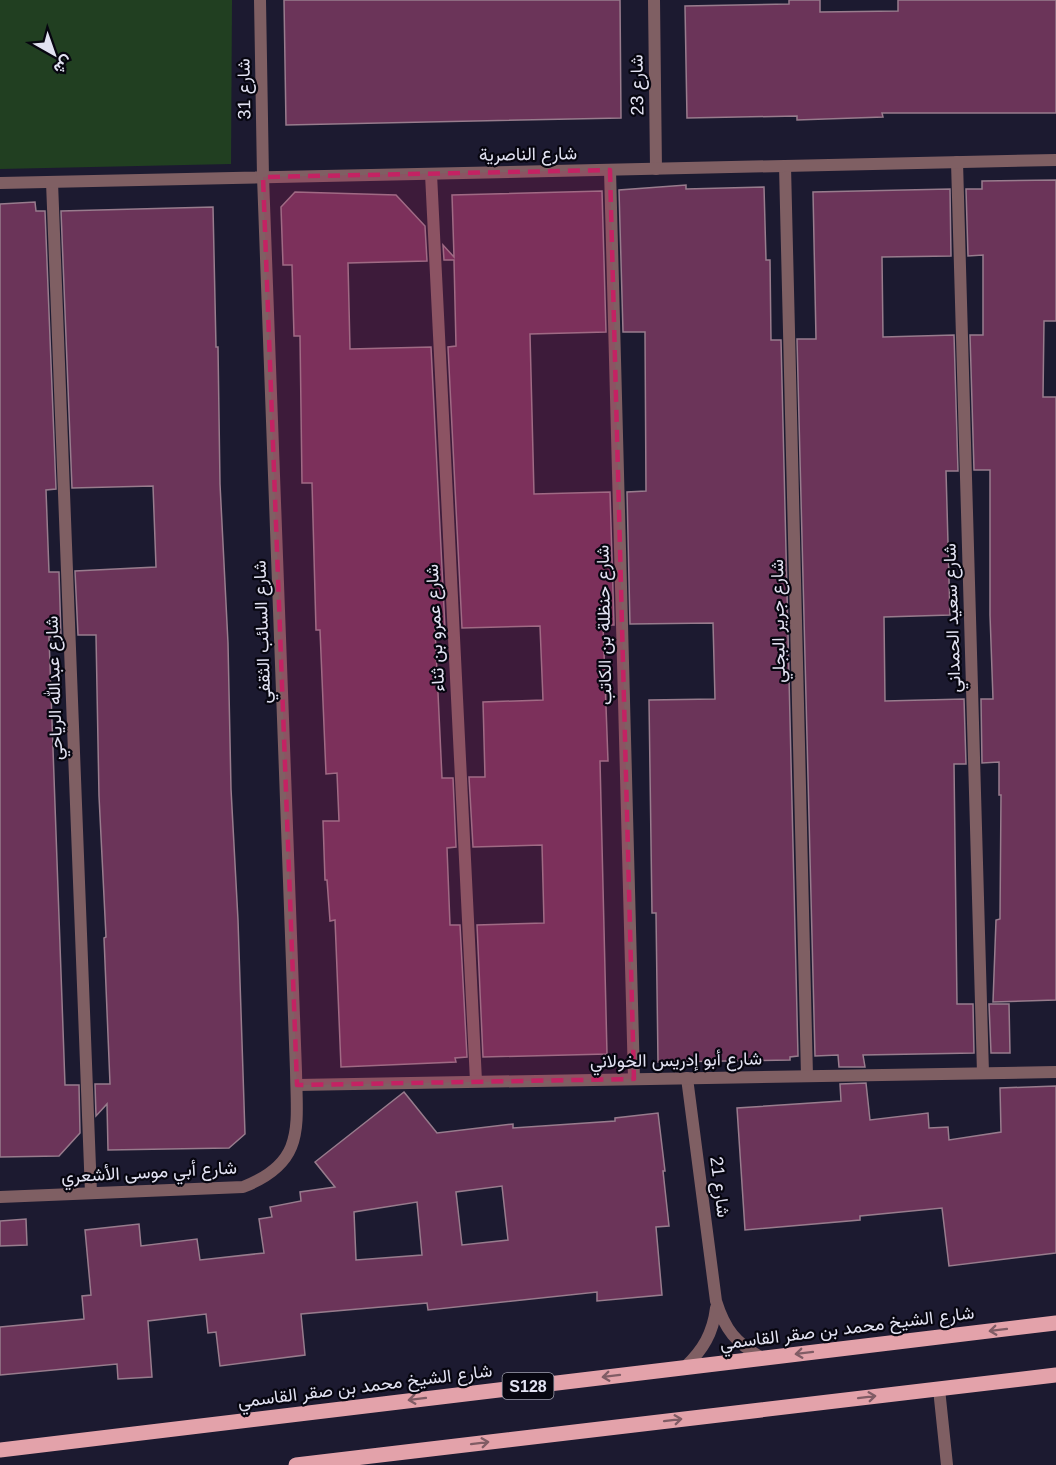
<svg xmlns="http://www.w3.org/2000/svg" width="1056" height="1465" font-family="Arial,Vazirmatn,sans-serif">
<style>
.green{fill:#213f21}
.building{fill:#6b3459;stroke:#987c8d;stroke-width:1.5;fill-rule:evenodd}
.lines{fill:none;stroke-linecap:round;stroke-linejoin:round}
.street{stroke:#7f5f63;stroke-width:12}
.primary{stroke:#e3a2aa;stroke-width:15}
.oneway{stroke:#805c65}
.marked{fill:#c42263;fill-opacity:0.2;stroke:#c42263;stroke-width:4.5;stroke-dasharray:12 8;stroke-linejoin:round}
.labels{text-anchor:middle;stroke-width:4.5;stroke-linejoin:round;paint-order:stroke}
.shield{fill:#070610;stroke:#a0a0ae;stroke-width:1.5}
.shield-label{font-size:16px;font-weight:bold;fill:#e2e2f2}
.street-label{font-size:18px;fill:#e2e2f2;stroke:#070610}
</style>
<rect width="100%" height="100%" fill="#1c1a30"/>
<!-- green -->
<path class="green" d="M 0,0 L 232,0 L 231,164 L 0,169 Z"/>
<!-- building -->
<g class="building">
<path d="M 284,0 L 620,0 L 621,118 L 286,125 Z"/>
<path d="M 789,0 L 820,0 L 820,12 L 898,11 L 898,0 L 1056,0 L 1056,113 L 882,113 L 883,117 L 797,120 L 797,116 L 687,118 L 685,6 L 789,4 Z"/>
<path d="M 1056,180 L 1056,321 L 1044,321 L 1043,397 L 1056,397 L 1056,1000 L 993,1002 L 996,920 L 1000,919 L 1001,795 L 999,795 L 999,762 L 982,763 L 981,699 L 993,699 L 990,615 L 990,470 L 974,470 L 970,335 L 983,335 L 983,255 L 968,256 L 966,189 L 982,189 L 982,181 Z"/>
<path d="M 686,185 L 686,189 L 764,187 L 766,260 L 770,260 L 771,340 L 781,340 L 798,1056 L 790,1057 L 790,1060 L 658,1062 L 656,913 L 652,913 L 649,700 L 715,699 L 713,623 L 630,624 L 627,492 L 646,491 L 645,332 L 623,332 L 619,190 Z"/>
<path d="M 950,189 L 951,256 L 882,257 L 883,337 L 954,335 L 958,471 L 946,471 L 950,615 L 884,617 L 885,701 L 964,699 L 966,764 L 954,764 L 957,1004 L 973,1004 L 974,1053 L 863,1055 L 865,1067 L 839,1067 L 838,1055 L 815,1056 L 797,339 L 816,339 L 813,192 Z"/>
<path d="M 602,191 L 606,332 L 530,334 L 534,494 L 610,492 L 614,625 L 603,625 L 608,761 L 600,761 L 607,1054 L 483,1057 L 477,925 L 544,923 L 542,845 L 473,847 L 469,777 L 485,777 L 483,702 L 543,700 L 540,626 L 462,628 L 448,347 L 456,346 L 454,260 L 444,260 L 443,245 L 454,257 L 452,195 Z"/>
<path d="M 295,192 L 396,195 L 425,226 L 427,261 L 348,263 L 350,349 L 431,347 L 445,628 L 435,629 L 442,778 L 453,778 L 456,847 L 447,848 L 450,925 L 460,925 L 467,1057 L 455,1058 L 456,1062 L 341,1067 L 335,920 L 330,921 L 327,880 L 325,880 L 323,821 L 339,821 L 337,773 L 326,774 L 320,630 L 316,630 L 312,483 L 302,483 L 300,336 L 294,336 L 292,265 L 283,265 L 281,207 Z"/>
<path d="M 35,202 L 36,211 L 45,211 L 56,489 L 46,490 L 49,572 L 59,572 L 61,636 L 49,637 L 65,1085 L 79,1085 L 80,1133 L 59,1156 L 0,1157 L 0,204 Z"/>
<path d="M 213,207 L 216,347 L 218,347 L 220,484 L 228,643 L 231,789 L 238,920 L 245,1134 L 229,1148 L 108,1150 L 107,1104 L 96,1116 L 95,1084 L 110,1084 L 104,938 L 106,937 L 99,796 L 96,635 L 78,635 L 75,571 L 156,567 L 153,486 L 72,488 L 61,211 Z"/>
<path d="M 989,1004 L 1009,1004 L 1010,1053 L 991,1053 Z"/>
<path d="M 866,1083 L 870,1120 L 928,1113 L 929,1128 L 948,1127 L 949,1140 L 1001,1132 L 1000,1088 L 1056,1086 L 1056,1253 L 949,1266 L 942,1208 L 860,1216 L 860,1220 L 745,1230 L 737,1108 L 841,1101 L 840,1084 Z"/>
<path d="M 404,1092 L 437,1133 L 513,1124 L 513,1128 L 615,1121 L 615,1118 L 658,1113 L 665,1171 L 663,1171 L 669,1226 L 656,1227 L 662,1295 L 597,1301 L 597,1292 L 428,1310 L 427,1303 L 301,1314 L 305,1355 L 220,1366 L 216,1332 L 208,1333 L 206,1314 L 148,1321 L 152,1377 L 118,1379 L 117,1364 L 0,1375 L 0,1327 L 84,1319 L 82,1296 L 91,1295 L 85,1230 L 139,1224 L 141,1246 L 197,1239 L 200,1260 L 264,1253 L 259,1219 L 272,1217 L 270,1207 L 301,1201 L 300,1192 L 335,1187 L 315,1162 ZM 502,1186 L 508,1240 L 462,1245 L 456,1192 ZM 417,1202 L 422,1255 L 356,1260 L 354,1212 Z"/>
<path d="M 26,1219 L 27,1245 L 0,1246 L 0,1221 Z"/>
</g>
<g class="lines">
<!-- street -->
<g class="street">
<path d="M 654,0 L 656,169"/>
<path d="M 957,162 L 983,1073"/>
<path d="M 785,166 L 807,1076"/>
<path d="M 610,170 L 634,1079"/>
<path d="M 431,174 L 476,1081"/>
<path d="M 52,182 L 91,1193"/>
<path d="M 0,183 L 1056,160"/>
<path d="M 687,1078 L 716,1301 C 725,1330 736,1343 762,1358"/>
<path d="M 297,1085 L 1056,1072"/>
<path d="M 0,1197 L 243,1187 C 305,1163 297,1128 296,1071 L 263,177 L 260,0"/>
<path d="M 685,1367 C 703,1350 713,1333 716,1308"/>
<path d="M 939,1389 L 947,1465"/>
</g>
<!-- primary -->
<g class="primary">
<path d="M 0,1450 L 1056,1323"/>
<path d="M 296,1465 L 1056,1375"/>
</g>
</g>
<!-- one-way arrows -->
<defs><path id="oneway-shaft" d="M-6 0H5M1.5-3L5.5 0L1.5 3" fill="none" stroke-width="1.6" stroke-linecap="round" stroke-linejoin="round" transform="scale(1.5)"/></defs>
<g class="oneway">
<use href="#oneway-shaft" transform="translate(998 1330) rotate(173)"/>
<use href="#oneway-shaft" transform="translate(804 1353) rotate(173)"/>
<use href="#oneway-shaft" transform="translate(611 1376) rotate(173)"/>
<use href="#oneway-shaft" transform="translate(867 1397) rotate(-7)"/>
<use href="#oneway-shaft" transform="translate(417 1399) rotate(173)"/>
<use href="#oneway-shaft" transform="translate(673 1420) rotate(-7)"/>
<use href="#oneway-shaft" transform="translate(480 1443) rotate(-7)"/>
</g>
<!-- marked area -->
<path class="marked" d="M 610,170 L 634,1079 L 297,1085 L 263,177 Z"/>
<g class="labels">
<!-- shield labels -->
<rect class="shield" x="502.5" y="1373" width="51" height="26" rx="4.5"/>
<g class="shield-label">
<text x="528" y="1392">S128</text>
</g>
<!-- street labels -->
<g class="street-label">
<text transform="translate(637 85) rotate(-91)" y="6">شارع 23</text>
<text transform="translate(244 89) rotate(-91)" y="6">شارع 31</text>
<text transform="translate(528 154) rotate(-1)" y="6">شارع الناصرية</text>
<text transform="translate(952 618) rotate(-92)" y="6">شارع سعيد الحمداني</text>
<text transform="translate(778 621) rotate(-91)" y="6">شارع جرير البجلي</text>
<text transform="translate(604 625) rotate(-91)" y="6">شارع حنظلة بن الكاتب</text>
<text transform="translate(435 628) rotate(-93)" y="6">شارع عمرو بن ثناء</text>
<text transform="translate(262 632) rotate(-92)" y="6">شارع السائب الثقفي</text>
<text transform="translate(54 688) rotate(-92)" y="6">شارع عبدالله الرياحي</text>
<text transform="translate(676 1060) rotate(-1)" y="6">شارع أبو إدريس الخولاني</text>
<text transform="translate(149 1172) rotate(-3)" y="6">شارع أبي موسى الأشعري</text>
<text transform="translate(720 1187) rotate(83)" y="6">شارع 21</text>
<text transform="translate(847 1328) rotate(-7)" y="6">شارع الشيخ محمد بن صقر القاسمي</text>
<text transform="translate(365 1386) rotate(-7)" y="6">شارع الشيخ محمد بن صقر القاسمي</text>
</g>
</g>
<!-- north arrow -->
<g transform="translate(54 54) rotate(140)" stroke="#070610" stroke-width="4.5" paint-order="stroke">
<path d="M0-4.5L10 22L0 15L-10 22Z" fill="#e2e2f2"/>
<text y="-9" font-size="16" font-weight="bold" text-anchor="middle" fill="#e2e2f2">ش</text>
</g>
</svg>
